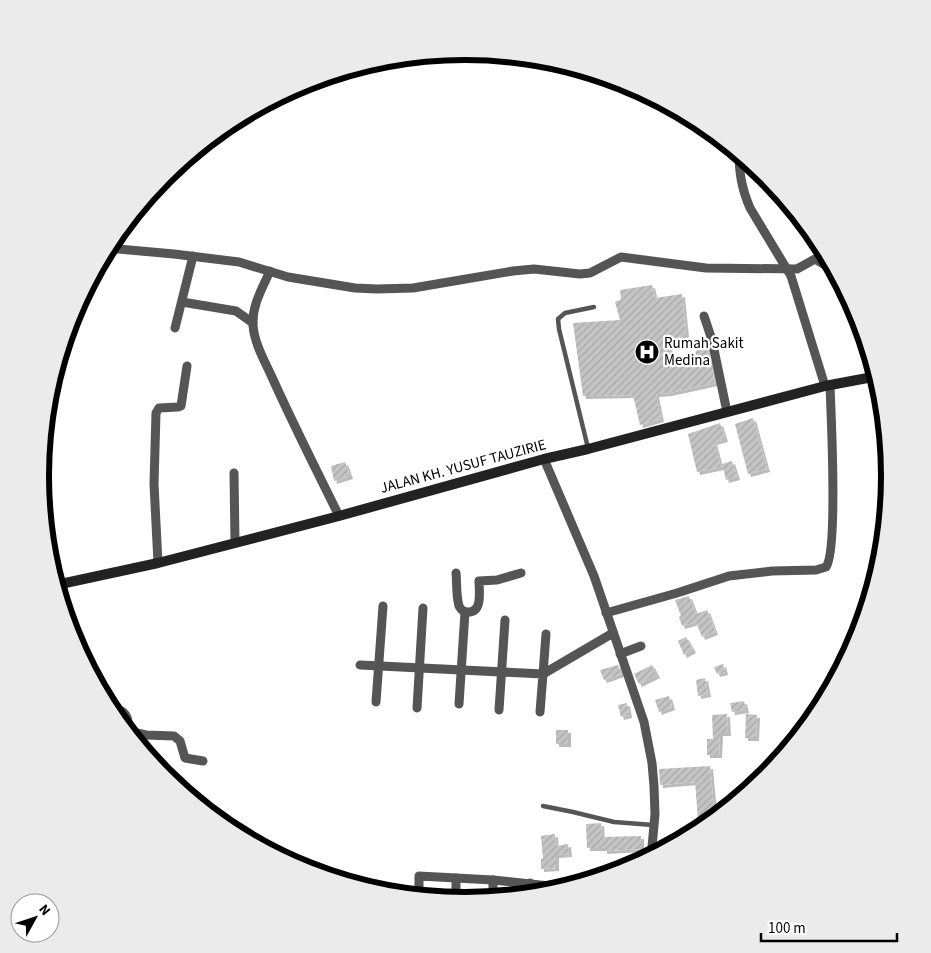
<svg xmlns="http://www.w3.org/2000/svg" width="931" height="953" font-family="'Source Sans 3',sans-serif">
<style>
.building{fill:url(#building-hatch);filter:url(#shadow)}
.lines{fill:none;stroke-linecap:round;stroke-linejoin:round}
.service{stroke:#555;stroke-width:4.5}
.minor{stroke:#555;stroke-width:9}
.secondary{stroke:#222;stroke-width:10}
.labels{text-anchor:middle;stroke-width:4.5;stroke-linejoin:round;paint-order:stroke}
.poi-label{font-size:15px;fill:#000;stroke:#fff;text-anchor:start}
.street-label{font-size:15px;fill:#000;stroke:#fff}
.rim{fill:none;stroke:#000;stroke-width:6}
</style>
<defs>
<pattern id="building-hatch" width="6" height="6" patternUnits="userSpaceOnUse" patternTransform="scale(1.25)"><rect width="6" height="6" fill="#c4c4c4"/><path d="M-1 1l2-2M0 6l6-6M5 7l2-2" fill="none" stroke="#a7a7a7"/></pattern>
<filter id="shadow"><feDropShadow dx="3" dy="3" stdDeviation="0" flood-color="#0004"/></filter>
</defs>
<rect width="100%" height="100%" fill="#fff"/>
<!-- building -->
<g class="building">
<path d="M 652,285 L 655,298 L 682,294 L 686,334 L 669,342 L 671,365 L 695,359 L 697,342 L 706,340 L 715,383 L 669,393 L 656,394 L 661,419 L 640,425 L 633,395 L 583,396 L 573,323 L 620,320 L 615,302 L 621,299 L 620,290 Z"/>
<path d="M 753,418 L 767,469 L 748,474 L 735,424 Z"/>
<path d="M 720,423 L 725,439 L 714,442 L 721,467 L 697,472 L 688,434 Z"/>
<path d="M 732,461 L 737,477 L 726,480 L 722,464 Z"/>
<path d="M 345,462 L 350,476 L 334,481 L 331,466 Z"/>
<path d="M 689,596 L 696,614 L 707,610 L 715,632 L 702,637 L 696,622 L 682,626 L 679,617 L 681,616 L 675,600 Z"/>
<path d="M 686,637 L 693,650 L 684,655 L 678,641 Z"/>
<path d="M 723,664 L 725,672 L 717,674 L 714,667 Z"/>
<path d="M 618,665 L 621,674 L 604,680 L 600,670 Z"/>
<path d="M 652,665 L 657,675 L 639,684 L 634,674 Z"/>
<path d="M 705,678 L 708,694 L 698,696 L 696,680 Z"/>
<path d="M 669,696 L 672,707 L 659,712 L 655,700 Z"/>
<path d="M 744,701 L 746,710 L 732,712 L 730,703 Z"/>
<path d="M 627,703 L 629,715 L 621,717 L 618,705 Z"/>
<path d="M 727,714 L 728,733 L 720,733 L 719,755 L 707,755 L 707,739 L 713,739 L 712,715 Z"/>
<path d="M 746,714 L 757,715 L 756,738 L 745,738 Z"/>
<rect x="556" y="730" width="12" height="14"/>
<path d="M 710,766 L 715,820 L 699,832 L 695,782 L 660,785 L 659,769 Z"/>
<path d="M 601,823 L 602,837 L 641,836 L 641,849 L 604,851 L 604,848 L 587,848 L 586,824 Z"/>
<path d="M 555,834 L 556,846 L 568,844 L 569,854 L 556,855 L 556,868 L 541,869 L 541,859 L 543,859 L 541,836 Z"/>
<path d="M 594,869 L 624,869 L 624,871 L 594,880 Z"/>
</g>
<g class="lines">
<!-- service -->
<g class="service">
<path d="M 588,448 L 559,329 L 558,319 L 565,313 L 594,307"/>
<path d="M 543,806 L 573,812 L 614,822 L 653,825"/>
</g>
<!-- minor -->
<g class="minor">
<path d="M 739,153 C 739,174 742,189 750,208 L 791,276 L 825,386"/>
<path d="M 107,248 L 174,254 L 239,262 L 288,277 L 355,288 L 377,289 L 413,288 L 513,271 L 534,269 L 580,274 L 590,273 L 621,257 L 706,268 L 797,269 L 815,259 L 836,272"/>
<path d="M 270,271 C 262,289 252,305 253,325 C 254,342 264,360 271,375 C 292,422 316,469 339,516"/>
<path d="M 182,302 L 236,311 L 253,323"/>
<path d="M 704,316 L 712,340 L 727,412"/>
<path d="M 175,328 L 193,256"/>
<path d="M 544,459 L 594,576 L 644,722 L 652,763 L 654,786 L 655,814 L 651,858"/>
<path d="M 234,473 L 235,542"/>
<path d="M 158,563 L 154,484 L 156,413 L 159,408 L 178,407 L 181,406 L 187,366"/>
<path d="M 456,573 C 457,583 456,596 459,606 C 461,610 464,612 468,612 C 483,612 479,591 479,581 L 497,580 L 521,573"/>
<path d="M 606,613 L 677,593 L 729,576 L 772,571 L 816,570 L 826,567 C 838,551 831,413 830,386"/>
<path d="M 546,634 L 543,674 L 613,633"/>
<path d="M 620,654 L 641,646"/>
<path d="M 83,659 L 89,666 L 91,674"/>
<path d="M 360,665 L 543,674 L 540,712"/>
<path d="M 376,702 L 383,606"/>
<path d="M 459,704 L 465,612"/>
<path d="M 109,708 C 122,709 129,713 128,727 L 132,732 L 146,735 L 174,736 L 180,741 L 185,758 L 203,761"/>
<path d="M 417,708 L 423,608"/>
<path d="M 499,710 L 505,620"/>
<path d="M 530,883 L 530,896"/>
<path d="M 419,897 L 419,876 L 493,880 L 568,888"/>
<path d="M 493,899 L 493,880"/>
<path d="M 456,901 L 456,878"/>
</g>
<!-- secondary -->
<path class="secondary" d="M 56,585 L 158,563 L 339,516 L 544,459 L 588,449 L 825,386 L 878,376"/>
</g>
<!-- icons -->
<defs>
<symbol id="hospital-disc" viewBox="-11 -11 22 22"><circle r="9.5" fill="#000" stroke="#fff"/><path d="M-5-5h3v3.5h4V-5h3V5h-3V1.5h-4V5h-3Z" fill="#fff"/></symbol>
</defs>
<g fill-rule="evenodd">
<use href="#hospital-disc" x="633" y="338" width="28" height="28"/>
</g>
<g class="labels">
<!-- poi labels -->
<g class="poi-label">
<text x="664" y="348">Rumah Sakit<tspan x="664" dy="17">Medina</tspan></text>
</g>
<!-- street labels -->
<g class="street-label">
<text transform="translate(463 466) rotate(-15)" y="5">JALAN KH. YUSUF TAUZIRIE</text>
</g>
</g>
<!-- crop -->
<path d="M0 0H931V953H0ZM49 476a416 416 0 1 1 832 0a416 416 0 1 1-832 0Z" fill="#ebebeb" fill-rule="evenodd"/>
<path class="rim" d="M49 476a416 416 0 1 1 832 0a416 416 0 1 1-832 0Z"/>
<!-- north arrow -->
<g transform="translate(35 918) rotate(50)"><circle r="24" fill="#ffffff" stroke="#999999"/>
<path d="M0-4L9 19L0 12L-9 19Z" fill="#000000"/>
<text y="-8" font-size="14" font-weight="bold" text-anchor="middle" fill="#000000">N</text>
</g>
<!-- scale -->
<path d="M761 933v8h136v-8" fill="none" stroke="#000000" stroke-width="2.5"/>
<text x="768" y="933" font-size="15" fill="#000000" stroke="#ffffff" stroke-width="4" paint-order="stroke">100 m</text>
</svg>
